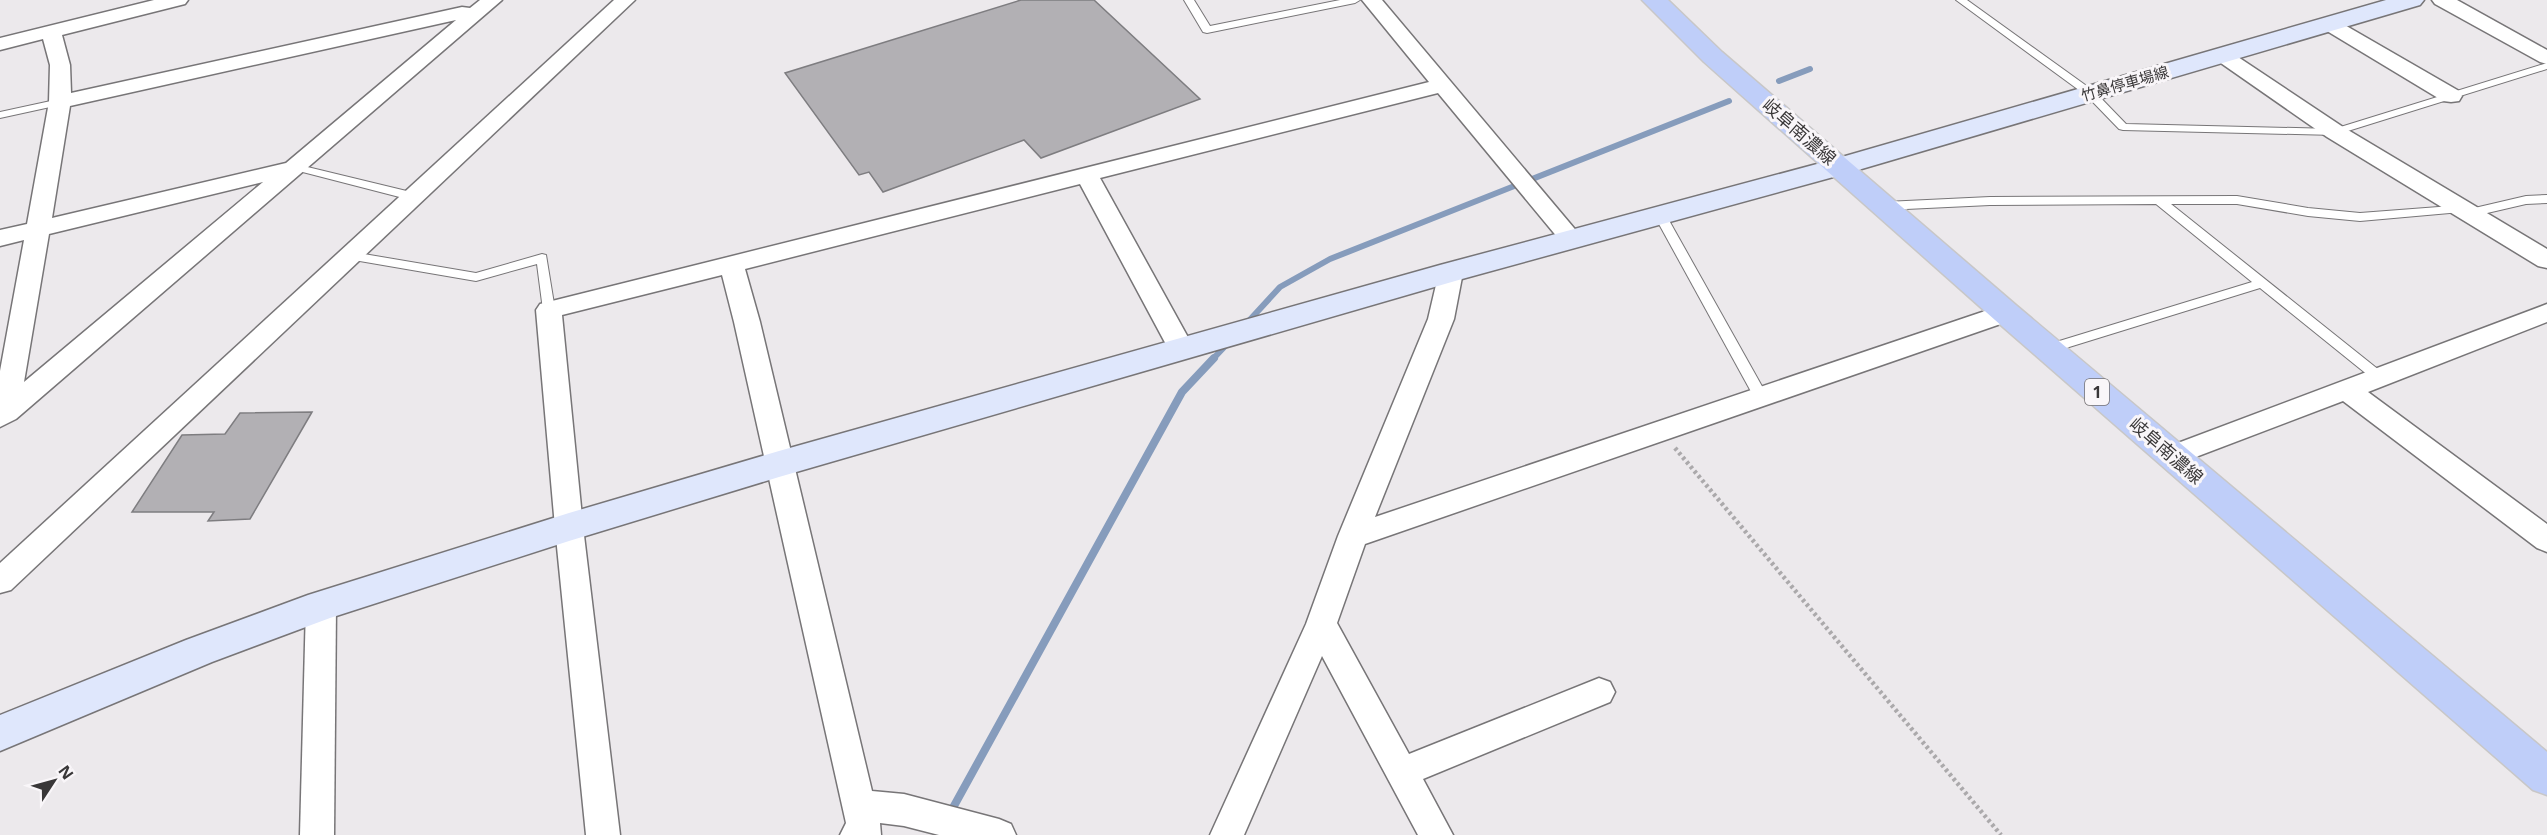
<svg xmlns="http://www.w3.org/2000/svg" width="2547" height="835" font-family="'Noto Sans','Noto Sans JP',sans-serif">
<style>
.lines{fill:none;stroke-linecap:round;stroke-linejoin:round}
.stream-far1{stroke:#869cbc;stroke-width:6}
.stream{stroke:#869cbc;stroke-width:8}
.building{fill:#b2b0b4;stroke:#7e7d80;stroke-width:1.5}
.lane-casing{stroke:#777577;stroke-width:2}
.street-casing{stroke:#777577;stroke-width:3}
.secondary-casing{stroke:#777577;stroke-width:3}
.primary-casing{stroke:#c8c7c7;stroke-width:3}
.path{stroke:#aba9ab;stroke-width:4.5;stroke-dasharray:3 3;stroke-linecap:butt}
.lane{fill:#fff;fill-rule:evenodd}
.street{fill:#fff;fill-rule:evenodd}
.secondary{fill:#dfe7fc;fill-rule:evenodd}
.primary{fill:#bfcef9;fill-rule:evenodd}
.labels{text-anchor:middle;stroke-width:6;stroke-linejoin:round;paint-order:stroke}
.far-street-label{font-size:15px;fill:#393738;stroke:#f9f6f9}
.shield{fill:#f9f6f9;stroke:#737072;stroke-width:1.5}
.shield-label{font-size:16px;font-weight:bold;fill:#393738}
.street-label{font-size:18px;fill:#393738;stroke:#f9f6f9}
</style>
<rect width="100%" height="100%" fill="#ece9ec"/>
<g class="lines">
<!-- stream-far1 -->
<g class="stream-far1">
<path d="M 1779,81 L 1810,69"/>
<path d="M 1246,324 L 1280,287 L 1330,259 L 1729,101"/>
<path d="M 1212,360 L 1229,342"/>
</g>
<!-- stream -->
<path class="stream" d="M 949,815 L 1182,392 L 1214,358"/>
</g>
<!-- building -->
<g class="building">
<path d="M 1021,0 L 1094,0 L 1200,99 L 1041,158 L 1024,140 L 883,192 L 869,172 L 859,175 L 785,73 Z"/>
<path d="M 312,412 L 250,519 L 208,521 L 214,512 L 132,512 L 182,435 L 225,434 L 240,413 Z"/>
</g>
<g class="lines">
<defs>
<g id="lane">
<path d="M 1184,0 L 1194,0 L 1210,26 L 1340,0 L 1360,0 L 1355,3 L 1207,33 L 1203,32 Z"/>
<path d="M 1956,0 L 1967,0 L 2095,92 L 2126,124 L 2334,129 L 2547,63 L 2547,69 L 2335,135 L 2123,130 L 2119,129 L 2087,96 Z"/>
<path d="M 60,99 L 65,102 L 64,104 L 0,118 L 0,112 Z"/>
<path d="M 295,164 L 419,194 L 421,197 L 415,201 L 291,169 L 291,165 Z"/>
<path d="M 2547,195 L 2547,203 L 2526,204 L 2470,217 L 2464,213 L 2466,210 L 2526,196 Z"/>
<path d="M 2237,196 L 2308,208 L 2360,213 L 2465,205 L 2467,208 L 2465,211 L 2461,212 L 2360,221 L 2308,216 L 2237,204 L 2171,204 L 2384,374 L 2386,377 L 2384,380 L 2374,380 L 2260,288 L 2053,352 L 2043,352 L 2042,349 L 2043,346 L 2252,282 L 2156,204 L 1990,205 L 1885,210 L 1879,206 L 1885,202 L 1990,197 Z"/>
<path d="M 1660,211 L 1666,215 L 1768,397 L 1766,400 L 1756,400 L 1754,397 L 1654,215 Z"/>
<path d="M 352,252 L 476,273 L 542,254 L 546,255 L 555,310 L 549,314 L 543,310 L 537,264 L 476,281 L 348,259 L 346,256 L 348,253 Z"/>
</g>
<g id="street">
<path d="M 154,0 L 188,0 L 185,4 L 62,35 L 70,65 L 71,93 L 462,7 L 470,8 L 480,0 L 502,0 L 16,419 L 0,427 L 0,371 L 24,240 L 0,246 L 0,230 L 27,224 L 49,102 L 50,65 L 43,39 L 0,50 L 0,38 ZM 456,20 L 286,163 L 52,218 L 70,106 ZM 263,182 L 24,382 L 49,234 Z"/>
<path d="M 614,0 L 635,0 L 11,590 L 0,593 L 0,563 Z"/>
<path d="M 1362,0 L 1382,0 L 1579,234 L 1583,239 L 1579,244 L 1571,247 L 1563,244 L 1438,93 L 1100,178 L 1195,350 L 1191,356 L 1182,359 L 1173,356 L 1169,350 L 1080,184 L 745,269 L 760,322 L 872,791 L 904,794 L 999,819 L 1011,824 L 1016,835 L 939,835 L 904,826 L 880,823 L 881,835 L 840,835 L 846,823 L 734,322 L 722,275 L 562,315 L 583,527 L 620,835 L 586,835 L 555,527 L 536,310 L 540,304 L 1429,82 Z"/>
<path d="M 2432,0 L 2457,0 L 2547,50 L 2547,64 L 2540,62 L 2435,4 Z"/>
<path d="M 2329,18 L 2336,20 L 2459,91 L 2462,96 L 2459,101 L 2451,102 L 2443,101 L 2322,28 L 2319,24 L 2322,20 Z"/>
<path d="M 2222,49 L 2229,51 L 2343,127 L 2547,249 L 2547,268 L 2538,266 L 2327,137 L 2215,59 L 2212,55 L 2215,51 Z"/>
<path d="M 1451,264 L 1460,266 L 1463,272 L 1454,319 L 1375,517 L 1997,307 L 2006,304 L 2015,307 L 2019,313 L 2015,319 L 1365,544 L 1337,623 L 1409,754 L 1599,678 L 1610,682 L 1615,692 L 1610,702 L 1423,779 L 1453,835 L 1418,835 L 1322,656 L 1244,835 L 1210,835 L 1306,624 L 1338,536 L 1428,319 L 1439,272 L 1442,266 Z"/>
<path d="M 2547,304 L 2547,322 L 2368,392 L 2547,524 L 2547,552 L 2537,548 L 2343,401 L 2172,466 L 2162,463 L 2158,456 L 2162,449 Z"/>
<path d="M 321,594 L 332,597 L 336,606 L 334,835 L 300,835 L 306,606 L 310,597 Z"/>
</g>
<path id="secondary" d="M 2386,0 L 2424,0 L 2420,5 L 1848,173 L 1462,279 L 779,477 L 569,541 L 330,618 L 212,662 L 0,751 L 0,715 L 186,640 L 308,595 L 569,513 L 779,451 L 1440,265 L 1828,161 Z"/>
<path id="primary" d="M 1642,0 L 1668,0 L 1722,52 L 2017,306 L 2547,752 L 2547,795 L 2533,790 L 1995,320 L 1704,62 Z"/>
</defs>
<!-- lane casing -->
<use href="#lane" class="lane-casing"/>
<!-- street casing -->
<use href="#street" class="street-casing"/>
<!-- secondary casing -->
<use href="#secondary" class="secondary-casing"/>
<!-- primary casing -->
<use href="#primary" class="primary-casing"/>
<!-- path -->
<path class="path" d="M 1675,448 L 2001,835"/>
<!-- lane -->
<use href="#lane" class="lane"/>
<!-- street -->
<use href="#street" class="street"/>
<!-- secondary -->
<use href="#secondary" class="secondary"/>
<!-- primary -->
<use href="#primary" class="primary"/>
</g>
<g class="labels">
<!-- far-street labels -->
<g class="far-street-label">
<text transform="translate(2125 84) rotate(-16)" y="5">竹鼻停車場線</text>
</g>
<!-- shield labels -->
<rect class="shield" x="2085" y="379" width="24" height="26" rx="4.5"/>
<g class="shield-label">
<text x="2097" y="398">1</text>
</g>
<!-- street labels -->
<g class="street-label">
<text transform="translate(1799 132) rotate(41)" y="6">岐阜南濃線</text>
<text transform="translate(2166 451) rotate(41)" y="6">岐阜南濃線</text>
</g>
</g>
<!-- north arrow -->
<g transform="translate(54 781) rotate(54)" stroke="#f9f6f9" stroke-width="4.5" paint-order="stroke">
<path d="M0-4.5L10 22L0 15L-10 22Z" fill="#393738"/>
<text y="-9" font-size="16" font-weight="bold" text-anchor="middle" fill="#393738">N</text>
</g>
</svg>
